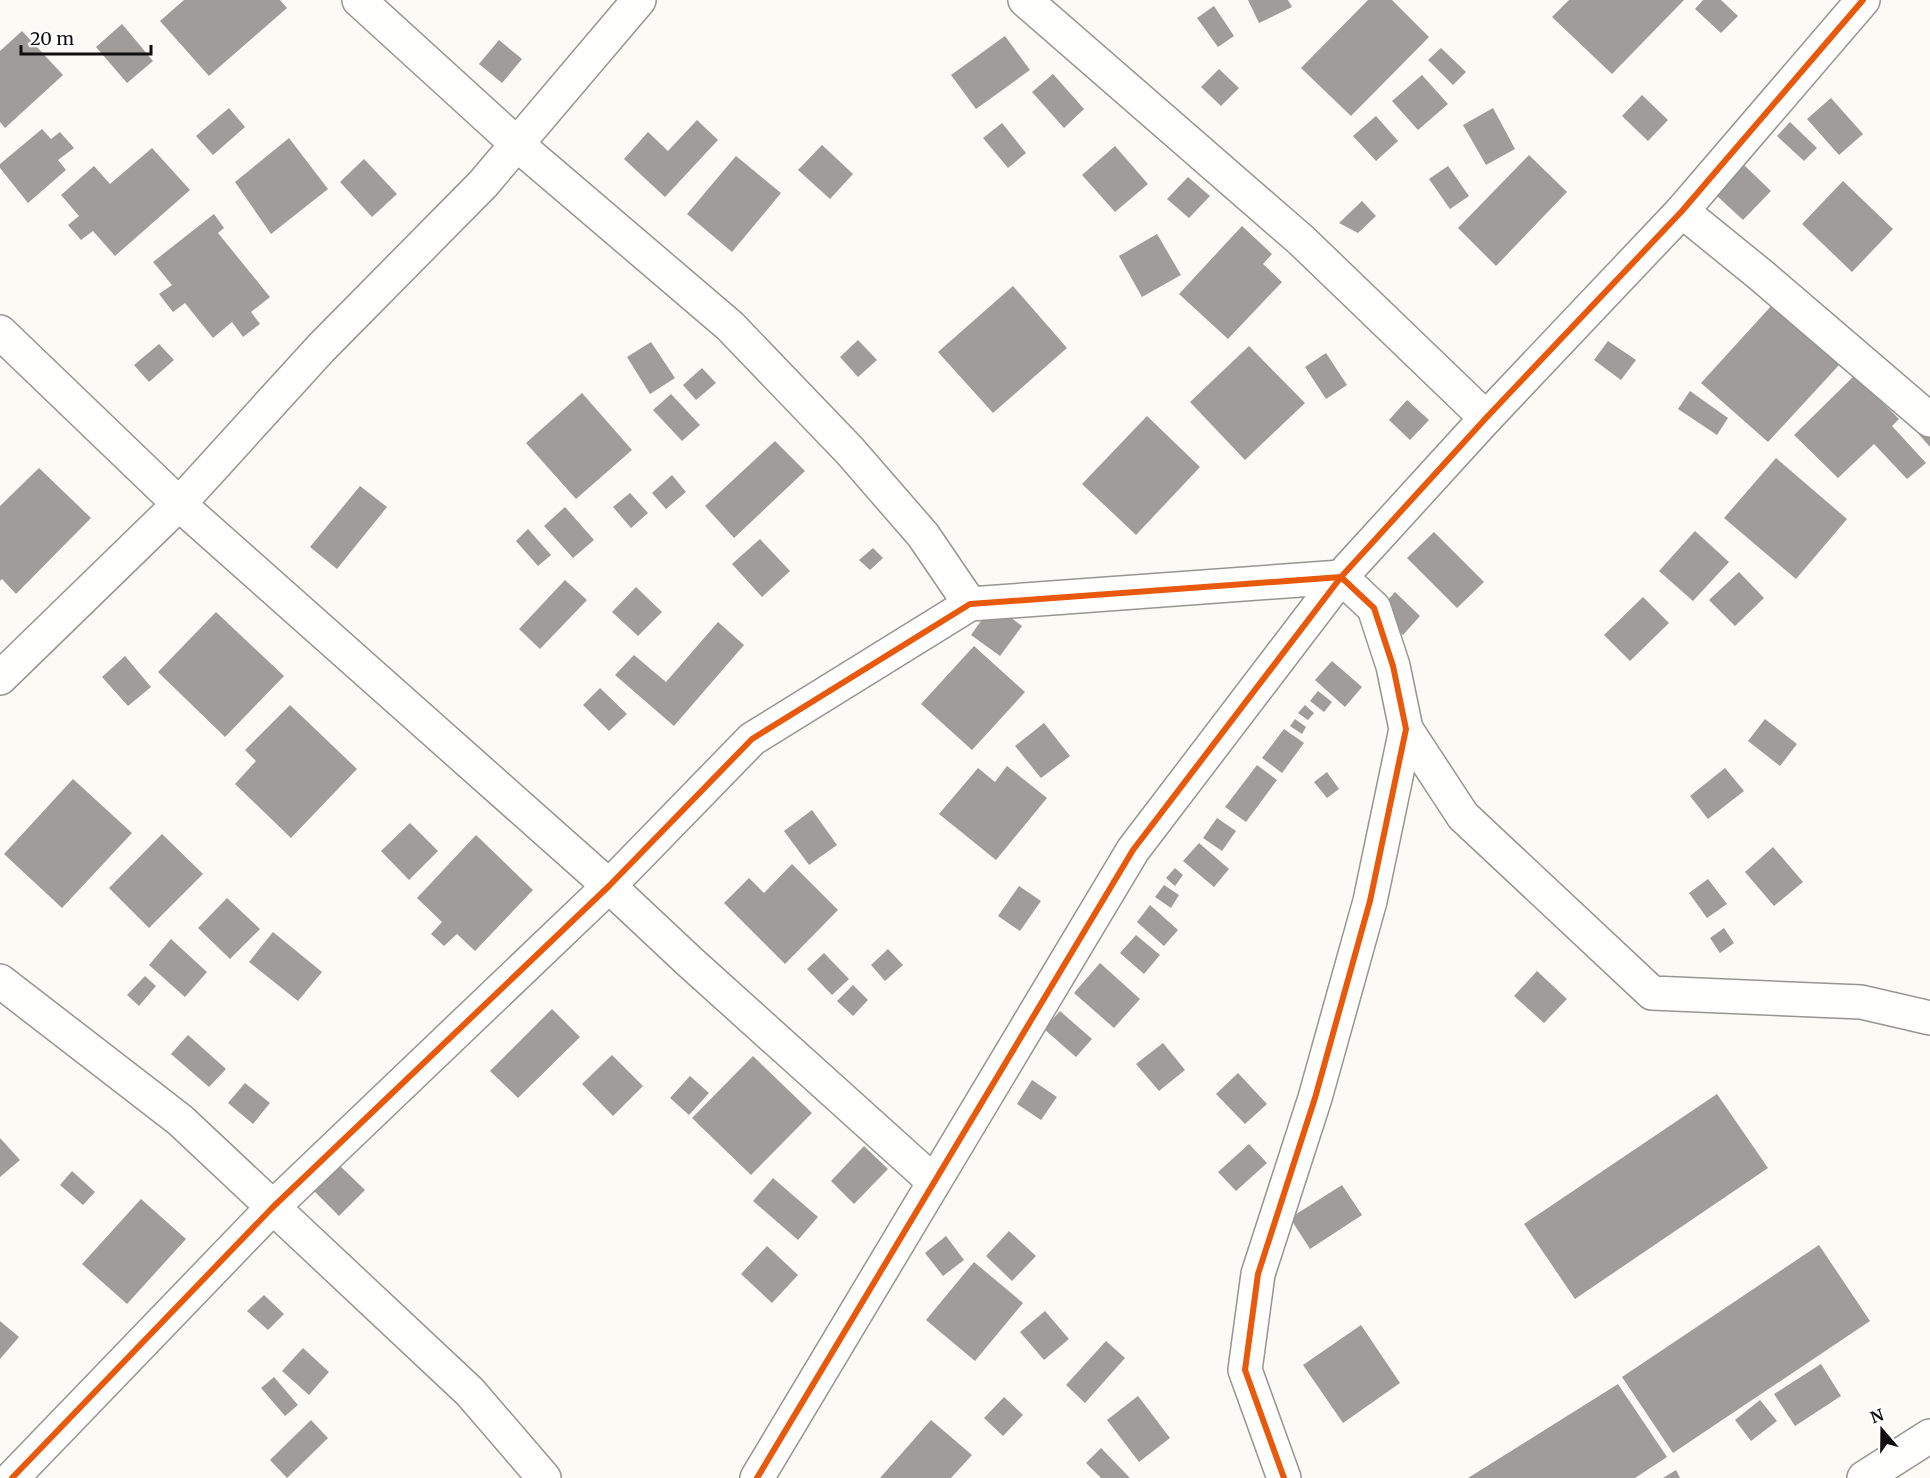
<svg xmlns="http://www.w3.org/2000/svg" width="1930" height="1478" font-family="Merriweather,serif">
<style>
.building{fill:#9f9c99}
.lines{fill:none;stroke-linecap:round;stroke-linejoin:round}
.minor-casing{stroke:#959592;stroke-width:36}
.minor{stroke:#fefefd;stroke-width:33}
.cycleway-casing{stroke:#fff;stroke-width:10}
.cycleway{stroke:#e8590c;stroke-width:6}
</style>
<rect width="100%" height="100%" fill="#fbfaf4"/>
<!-- building -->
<g class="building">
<path d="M 184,0 L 280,0 L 287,8 L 209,76 L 160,21 Z"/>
<path d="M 1248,0 L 1288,0 L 1292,7 L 1259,23 Z"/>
<path d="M 1368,0 L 1392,0 L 1429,37 L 1351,116 L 1301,68 Z"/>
<path d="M 1569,0 L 1684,0 L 1612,74 L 1552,17 Z"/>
<path d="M 1703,0 L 1721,0 L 1738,16 L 1721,33 L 1695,9 Z"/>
<path d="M 1214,6 L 1234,36 L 1218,47 L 1197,18 Z"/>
<path d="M 122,24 L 153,61 L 127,83 L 96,47 Z"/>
<path d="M 22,31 L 63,75 L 5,128 L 0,122 L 0,51 Z"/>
<path d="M 1005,36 L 1030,70 L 976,109 L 951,75 Z"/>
<path d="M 499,40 L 522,59 L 502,83 L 479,64 Z"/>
<path d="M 1441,48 L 1466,72 L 1453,85 L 1428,60 Z"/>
<path d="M 1219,69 L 1239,88 L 1221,106 L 1201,87 Z"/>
<path d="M 1053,74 L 1084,109 L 1064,128 L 1032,92 Z"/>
<path d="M 1422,75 L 1448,104 L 1418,130 L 1392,101 Z"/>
<path d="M 1642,95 L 1668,120 L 1648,141 L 1622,116 Z"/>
<path d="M 1831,98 L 1863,134 L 1839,155 L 1807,119 Z"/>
<path d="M 229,108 L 245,127 L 213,155 L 196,136 Z"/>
<path d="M 1493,108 L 1515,149 L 1486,165 L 1463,125 Z"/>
<path d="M 1376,116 L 1398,141 L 1376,161 L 1353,136 Z"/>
<path d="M 697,120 L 718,140 L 665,197 L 624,159 L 648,132 L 668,151 Z"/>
<path d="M 1790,122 L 1817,148 L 1804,161 L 1777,136 Z"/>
<path d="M 1002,123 L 1026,153 L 1008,168 L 983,138 Z"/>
<path d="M 42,129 L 51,139 L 60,132 L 74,148 L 58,160 L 66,170 L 28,203 L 0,168 L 0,164 Z"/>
<path d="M 289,138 L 328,189 L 271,234 L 235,182 Z"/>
<path d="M 822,145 L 853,174 L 830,199 L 798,170 Z"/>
<path d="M 1115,146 L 1148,184 L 1115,212 L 1082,175 Z"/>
<path d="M 152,148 L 190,190 L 115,256 L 93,231 L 81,240 L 68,225 L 79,216 L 61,195 L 94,166 L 110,184 Z"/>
<path d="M 1529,155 L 1567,192 L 1496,266 L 1458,228 Z"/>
<path d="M 736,156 L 781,193 L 732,252 L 687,214 Z"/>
<path d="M 364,159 L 397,194 L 372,217 L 340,182 Z"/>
<path d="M 1744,165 L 1771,191 L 1743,220 L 1716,195 Z"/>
<path d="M 1448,166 L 1469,196 L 1450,209 L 1429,179 Z"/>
<path d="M 1188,177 L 1210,196 L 1189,218 L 1167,199 Z"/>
<path d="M 1843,181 L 1893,229 L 1852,272 L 1802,224 Z"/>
<path d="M 1362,201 L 1376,216 L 1358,233 L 1339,223 Z"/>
<path d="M 214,214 L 224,228 L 218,233 L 270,297 L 251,312 L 260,324 L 243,337 L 232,322 L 213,338 L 185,303 L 173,312 L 159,294 L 172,285 L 153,262 Z"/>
<path d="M 1242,226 L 1272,254 L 1263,264 L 1282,282 L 1228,339 L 1179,294 Z"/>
<path d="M 1157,234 L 1181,275 L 1142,297 L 1119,256 Z"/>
<path d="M 1013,286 L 1067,348 L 993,413 L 938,352 Z"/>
<path d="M 1773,304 L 1840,364 L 1768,442 L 1701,383 Z"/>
<path d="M 858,340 L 877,360 L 858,377 L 840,357 Z"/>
<path d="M 1608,341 L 1636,360 L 1621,380 L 1594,360 Z"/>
<path d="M 651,342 L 675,378 L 650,394 L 627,357 Z"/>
<path d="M 159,344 L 174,360 L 149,382 L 134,365 Z"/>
<path d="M 1249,346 L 1305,403 L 1245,460 L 1190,402 Z"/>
<path d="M 1326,353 L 1347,385 L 1326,399 L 1305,367 Z"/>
<path d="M 702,368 L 716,383 L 696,400 L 683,385 Z"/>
<path d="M 1855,375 L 1899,419 L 1892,426 L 1926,463 L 1907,479 L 1874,444 L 1838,478 L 1794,435 Z"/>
<path d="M 1690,391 L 1728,418 L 1717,435 L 1678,409 Z"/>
<path d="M 582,393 L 632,450 L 576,499 L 526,443 Z"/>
<path d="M 671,394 L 700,425 L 682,441 L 653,410 Z"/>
<path d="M 1407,400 L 1429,420 L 1410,440 L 1389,420 Z"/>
<path d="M 1147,416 L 1200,467 L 1136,535 L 1082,484 Z"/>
<path d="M 1924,424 L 1930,431 L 1930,447 L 1916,431 Z"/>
<path d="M 775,441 L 805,471 L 734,538 L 705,506 Z"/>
<path d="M 1776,458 L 1847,519 L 1796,579 L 1724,518 Z"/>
<path d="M 39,468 L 91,518 L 16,594 L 2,579 L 0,581 L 0,506 Z"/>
<path d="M 672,475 L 686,492 L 666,509 L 652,493 Z"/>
<path d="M 360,486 L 387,507 L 337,569 L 310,547 Z"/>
<path d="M 630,493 L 648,513 L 631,528 L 613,507 Z"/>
<path d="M 565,507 L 594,540 L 573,558 L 544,526 Z"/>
<path d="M 528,529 L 551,555 L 538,566 L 516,541 Z"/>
<path d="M 1695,531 L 1729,562 L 1693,601 L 1659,571 Z"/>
<path d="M 1434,532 L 1484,582 L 1457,608 L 1407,558 Z"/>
<path d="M 760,539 L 790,571 L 762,597 L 732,564 Z"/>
<path d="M 873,548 L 883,558 L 870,570 L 859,560 Z"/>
<path d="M 1739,572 L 1764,598 L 1735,626 L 1709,600 Z"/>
<path d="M 565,580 L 587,600 L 540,649 L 519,629 Z"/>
<path d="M 636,587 L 662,612 L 638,636 L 612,612 Z"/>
<path d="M 1395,592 L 1420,616 L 1403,635 L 1378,611 Z"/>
<path d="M 1643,597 L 1669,623 L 1630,661 L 1604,635 Z"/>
<path d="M 993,604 L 1022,626 L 1000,656 L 971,635 Z"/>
<path d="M 216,612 L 284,676 L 225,737 L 158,672 Z"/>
<path d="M 718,622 L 744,645 L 674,726 L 615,675 L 634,655 L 666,682 Z"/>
<path d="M 974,646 L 1025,692 L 972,750 L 921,704 Z"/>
<path d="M 125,656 L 151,687 L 128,706 L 102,677 Z"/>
<path d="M 1332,661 L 1362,687 L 1345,707 L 1315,680 Z"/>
<path d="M 600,688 L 627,714 L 609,731 L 583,705 Z"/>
<path d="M 1318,691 L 1332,702 L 1324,712 L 1310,701 Z"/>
<path d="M 290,705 L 357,769 L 291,838 L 235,784 L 256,761 L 245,750 Z"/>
<path d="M 1305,705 L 1314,713 L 1308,720 L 1298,713 Z"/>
<path d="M 1295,719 L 1306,727 L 1302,734 L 1290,726 Z"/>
<path d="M 1765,719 L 1797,744 L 1780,766 L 1748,741 Z"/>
<path d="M 1044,723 L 1070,756 L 1041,778 L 1015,746 Z"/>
<path d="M 1284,729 L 1304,743 L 1282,773 L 1262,758 Z"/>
<path d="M 1257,765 L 1277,780 L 1246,822 L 1225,807 Z"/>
<path d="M 1007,766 L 1047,798 L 996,860 L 939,814 L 978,768 L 995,782 Z"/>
<path d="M 1725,768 L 1744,791 L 1708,819 L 1690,796 Z"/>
<path d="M 1327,772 L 1339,789 L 1327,798 L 1314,782 Z"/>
<path d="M 73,779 L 132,833 L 62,908 L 4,854 Z"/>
<path d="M 812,810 L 837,845 L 809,865 L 784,831 Z"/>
<path d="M 1217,818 L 1236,831 L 1222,851 L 1203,838 Z"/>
<path d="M 410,823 L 438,851 L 409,880 L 381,851 Z"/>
<path d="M 162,834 L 203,874 L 149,928 L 109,888 Z"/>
<path d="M 476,835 L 533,890 L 475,951 L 457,934 L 444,946 L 431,934 L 442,922 L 417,898 Z"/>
<path d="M 1199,843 L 1229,869 L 1214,887 L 1183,861 Z"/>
<path d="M 1773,847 L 1803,882 L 1774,906 L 1745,872 Z"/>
<path d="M 792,864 L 838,910 L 785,964 L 724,903 L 749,878 L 764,893 Z"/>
<path d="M 1175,868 L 1183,875 L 1175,886 L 1166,878 Z"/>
<path d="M 1708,879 L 1727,904 L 1707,918 L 1689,893 Z"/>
<path d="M 1164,885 L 1179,895 L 1171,908 L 1155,897 Z"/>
<path d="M 1019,886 L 1041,901 L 1020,931 L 998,916 Z"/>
<path d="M 227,898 L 260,929 L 230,959 L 198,928 Z"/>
<path d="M 1150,905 L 1178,930 L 1164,946 L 1137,922 Z"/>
<path d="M 1724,928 L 1734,943 L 1720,953 L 1710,938 Z"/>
<path d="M 273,932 L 322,972 L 298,1001 L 249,962 Z"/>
<path d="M 1136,935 L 1160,955 L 1144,974 L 1120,953 Z"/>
<path d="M 171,939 L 207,972 L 185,997 L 149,965 Z"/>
<path d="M 888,949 L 903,965 L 885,981 L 871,965 Z"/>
<path d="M 824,953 L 849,979 L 832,995 L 807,969 Z"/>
<path d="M 1100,963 L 1140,999 L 1114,1028 L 1074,993 Z"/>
<path d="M 1537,971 L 1567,999 L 1544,1023 L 1514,996 Z"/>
<path d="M 145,976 L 156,986 L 139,1006 L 127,995 Z"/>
<path d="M 853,985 L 868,1000 L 853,1016 L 837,1001 Z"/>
<path d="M 552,1009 L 580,1037 L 518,1098 L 490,1071 Z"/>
<path d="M 1060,1011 L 1092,1039 L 1076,1057 L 1044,1029 Z"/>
<path d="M 188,1035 L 226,1069 L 209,1087 L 171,1054 Z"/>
<path d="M 1163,1043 L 1185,1070 L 1159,1091 L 1136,1064 Z"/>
<path d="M 612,1055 L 643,1086 L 613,1116 L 582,1084 Z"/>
<path d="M 753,1056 L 812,1113 L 751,1175 L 692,1118 Z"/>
<path d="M 1238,1073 L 1267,1104 L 1245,1124 L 1216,1094 Z"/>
<path d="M 690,1076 L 709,1093 L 689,1115 L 670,1098 Z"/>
<path d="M 1032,1080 L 1057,1097 L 1041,1120 L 1017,1104 Z"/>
<path d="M 245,1083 L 270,1103 L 253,1124 L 228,1103 Z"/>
<path d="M 1717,1094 L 1768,1168 L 1575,1299 L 1524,1224 Z"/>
<path d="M 0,1138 L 20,1160 L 0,1177 Z"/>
<path d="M 1249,1144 L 1267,1163 L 1236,1191 L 1218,1172 Z"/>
<path d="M 864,1146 L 888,1169 L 854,1204 L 831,1181 Z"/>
<path d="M 337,1163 L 365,1190 L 339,1216 L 312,1189 Z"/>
<path d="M 72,1171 L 95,1192 L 83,1205 L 60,1185 Z"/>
<path d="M 773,1178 L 818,1217 L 798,1240 L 753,1201 Z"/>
<path d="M 1342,1185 L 1362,1215 L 1310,1249 L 1290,1218 Z"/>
<path d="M 141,1199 L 186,1239 L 127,1304 L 82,1264 Z"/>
<path d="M 1009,1231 L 1036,1256 L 1012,1281 L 986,1256 Z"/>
<path d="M 946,1236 L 964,1260 L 943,1276 L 925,1253 Z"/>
<path d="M 1819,1245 L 1870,1321 L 1673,1453 L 1622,1377 Z"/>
<path d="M 767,1246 L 798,1275 L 772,1303 L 741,1274 Z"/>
<path d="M 974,1262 L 1023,1303 L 975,1361 L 926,1320 Z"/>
<path d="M 264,1295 L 284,1314 L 268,1330 L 247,1311 Z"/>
<path d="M 1045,1311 L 1069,1339 L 1044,1360 L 1020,1332 Z"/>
<path d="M 0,1321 L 19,1337 L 0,1359 Z"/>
<path d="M 1361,1325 L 1400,1383 L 1343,1423 L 1303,1365 Z"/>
<path d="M 1106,1341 L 1125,1358 L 1085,1403 L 1066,1385 Z"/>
<path d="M 303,1348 L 329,1372 L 309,1395 L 282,1371 Z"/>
<path d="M 1821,1364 L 1841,1396 L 1795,1426 L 1774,1394 Z"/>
<path d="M 274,1377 L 298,1405 L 285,1416 L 261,1388 Z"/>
<path d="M 1618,1384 L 1667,1457 L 1635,1478 L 1468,1478 Z"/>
<path d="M 1138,1396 L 1170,1438 L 1139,1462 L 1107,1420 Z"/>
<path d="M 1004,1397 L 1023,1415 L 1003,1436 L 984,1418 Z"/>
<path d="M 1760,1400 L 1777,1421 L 1751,1441 L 1735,1420 Z"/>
<path d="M 311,1420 L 328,1438 L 287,1478 L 270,1460 Z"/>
<path d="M 931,1420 L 972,1455 L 951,1478 L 880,1478 Z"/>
<path d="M 1101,1448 L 1130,1478 L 1101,1478 L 1086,1463 Z"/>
<path d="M 1676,1470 L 1680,1478 L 1663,1478 Z"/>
</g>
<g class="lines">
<defs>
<g id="minor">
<path d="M 359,0 L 518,145 L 730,326 L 850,451 L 923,535 L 970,604"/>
<path d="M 1025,0 L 1301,240 L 1486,418"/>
<path d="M 1682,211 L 1762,276 L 1930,420"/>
<path d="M 0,332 L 179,504 L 609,886 L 690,962 L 933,1181"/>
<path d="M 0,678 L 179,504 L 321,348 L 483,184 L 639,0"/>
<path d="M 1406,729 L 1463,816 L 1652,993 L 1861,1002 L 1930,1018"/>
<path d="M 0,981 L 180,1120 L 470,1392 L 544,1478"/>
<path d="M 12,1478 L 273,1207 L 609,886 L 752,739 L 970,604 L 1341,577 L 1374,608 L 1393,666 L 1406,729 L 1370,901 L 1315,1098 L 1258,1274 L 1245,1370 L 1284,1478"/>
<path d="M 757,1478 L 1133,850 L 1341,577 L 1486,418 L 1682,211 L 1863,0"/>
<path d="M 1864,1478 L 1930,1436"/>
</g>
</defs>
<!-- minor casing -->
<use href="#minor" class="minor-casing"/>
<!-- minor -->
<use href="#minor" class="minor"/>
<defs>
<g id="cycleway">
<path d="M 12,1478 L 273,1207 L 609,886 L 752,739 L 970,604 L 1341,577 L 1374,608 L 1393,666 L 1406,729 L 1370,901 L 1315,1098 L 1258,1274 L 1245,1370 L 1284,1478"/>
<path d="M 757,1478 L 1133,850 L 1341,577 L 1486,418 L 1682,211 L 1863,0"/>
</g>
</defs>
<!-- cycleway casing -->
<use href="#cycleway" class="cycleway-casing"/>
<!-- cycleway -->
<use href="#cycleway" class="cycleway"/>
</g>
<!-- north arrow -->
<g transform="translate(1882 1430) rotate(340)" stroke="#ffffff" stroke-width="4.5" paint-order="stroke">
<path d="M0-4.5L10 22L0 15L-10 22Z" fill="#0f0f0f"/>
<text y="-9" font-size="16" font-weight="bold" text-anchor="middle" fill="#0f0f0f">N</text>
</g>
<!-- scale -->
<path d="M21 45v9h130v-9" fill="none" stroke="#0f0f0f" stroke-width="3"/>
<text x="30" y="45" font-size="18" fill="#0f0f0f" stroke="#ffffff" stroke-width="4.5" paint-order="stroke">20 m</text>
</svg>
